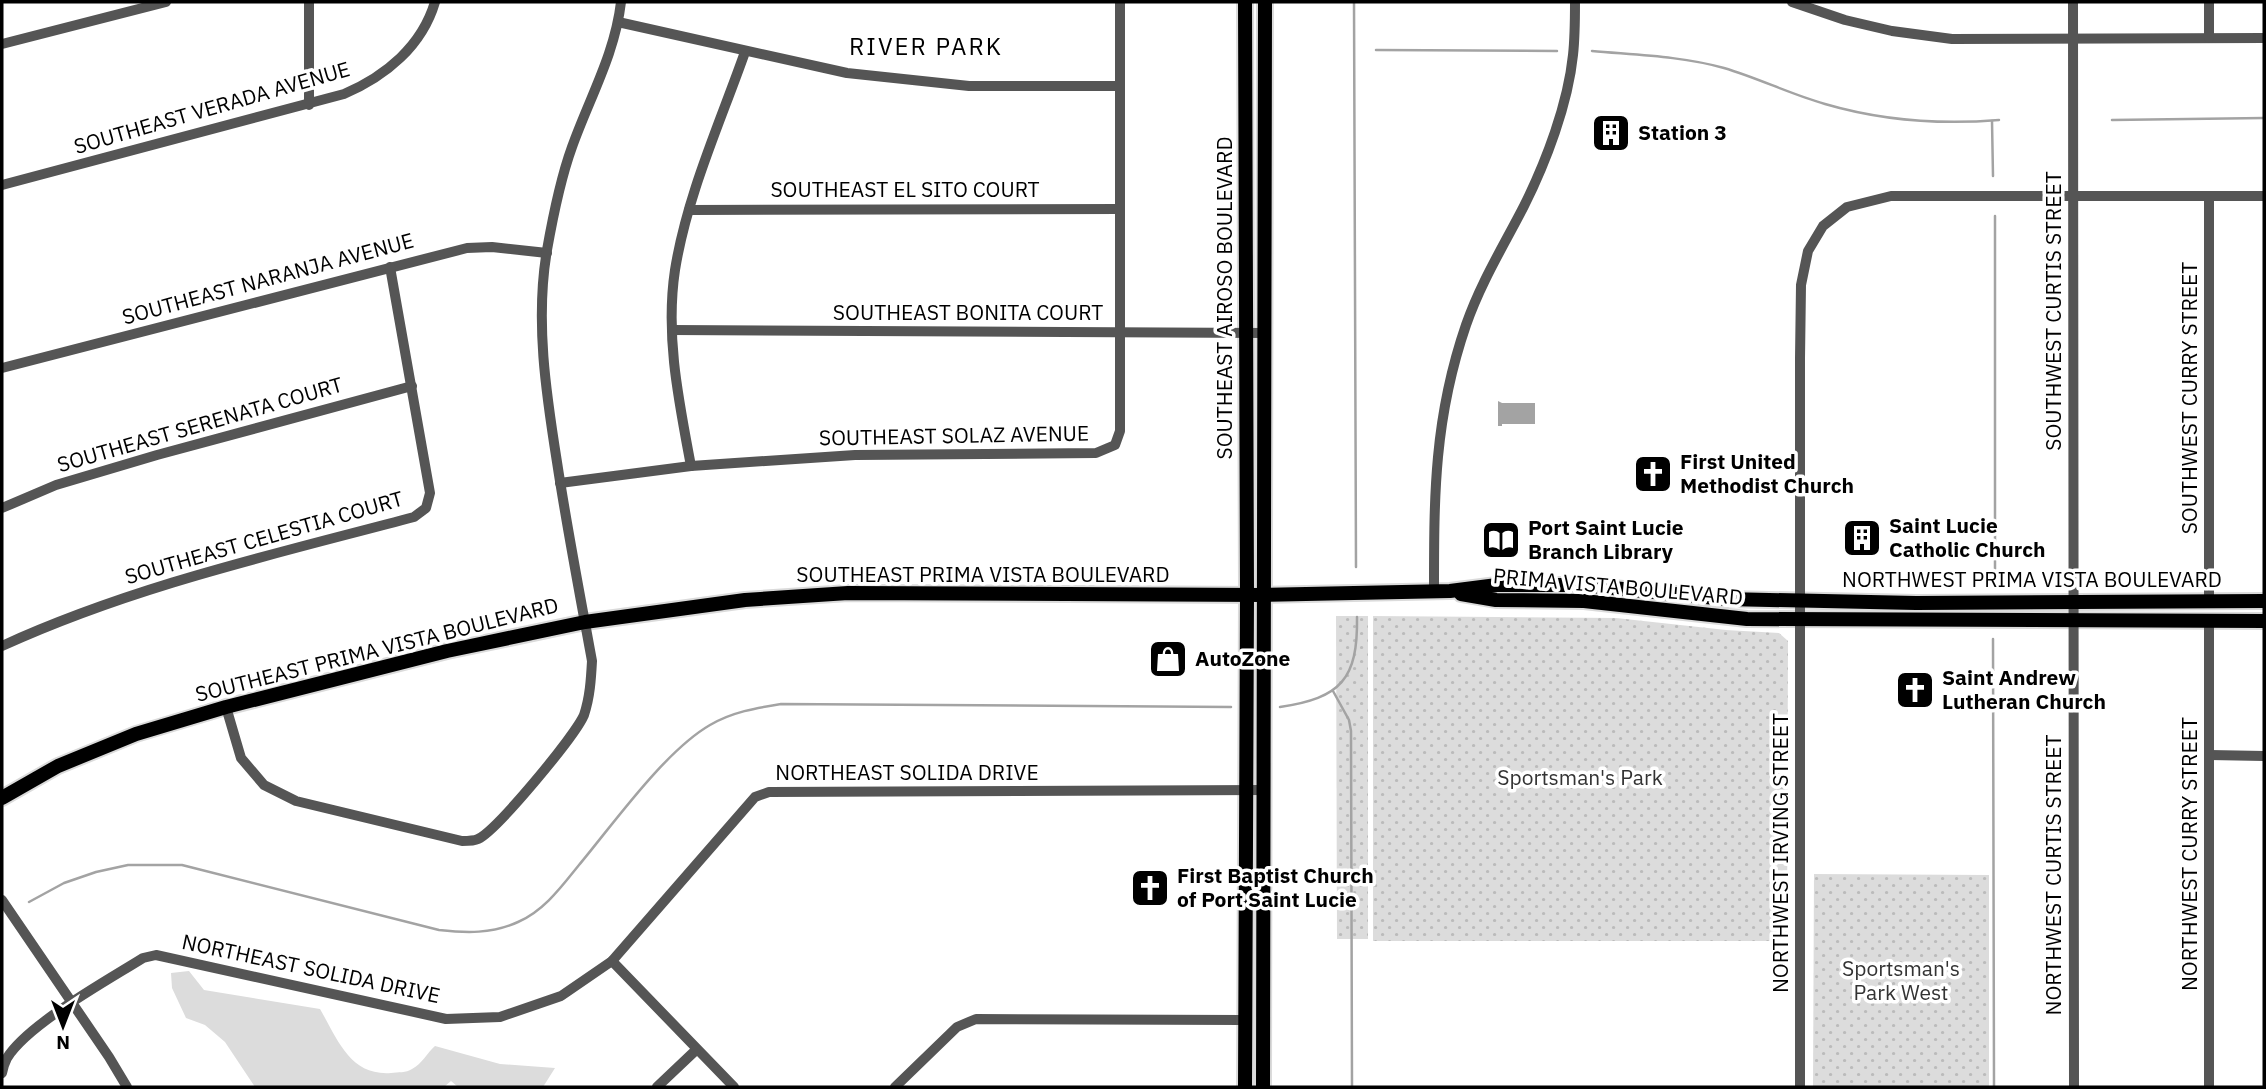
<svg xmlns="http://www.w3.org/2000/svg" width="2266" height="1089" font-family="'IBM Plex Sans',sans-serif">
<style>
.grass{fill:#dcdcdc}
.park{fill:url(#park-dots)}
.water{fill:#a3a3a3}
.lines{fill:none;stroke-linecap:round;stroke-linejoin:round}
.stream{stroke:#a3a3a3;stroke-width:2.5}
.major-casing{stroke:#dbdbdb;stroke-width:18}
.minor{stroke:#555;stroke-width:10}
.major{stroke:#000;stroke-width:14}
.labels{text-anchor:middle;stroke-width:7;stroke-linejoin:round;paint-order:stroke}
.street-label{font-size:21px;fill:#000;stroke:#fff}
.poi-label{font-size:21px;font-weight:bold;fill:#000;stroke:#fff;text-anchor:start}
.park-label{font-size:21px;fill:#333;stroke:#fff}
.quarter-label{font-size:24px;letter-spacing:2px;fill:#000;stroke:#fff}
</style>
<defs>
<pattern id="park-dots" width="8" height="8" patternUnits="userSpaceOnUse" patternTransform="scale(1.75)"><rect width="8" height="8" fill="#dcdcdc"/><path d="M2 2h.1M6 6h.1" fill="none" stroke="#bbb" stroke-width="1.8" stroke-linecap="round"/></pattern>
</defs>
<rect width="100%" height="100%" fill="#fff"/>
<!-- grass -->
<path class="grass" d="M 189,971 L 204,990 L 320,1009 C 338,1040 350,1076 391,1073 C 398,1072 406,1073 412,1069 C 422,1064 427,1053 435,1046 L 500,1064 L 555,1068 L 543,1087 L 458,1087 L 451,1081 L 444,1087 L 255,1087 L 225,1042 L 205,1025 L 186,1018 L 172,988 L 171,973 Z"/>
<!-- park -->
<g class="park">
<path d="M 1336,616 L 1368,616 L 1368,939 L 1337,939 Z"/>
<path d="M 1373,616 L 1616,618 L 1726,630 L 1779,633 L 1788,641 L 1787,941 L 1373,941 Z"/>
<path d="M 1814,874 L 1989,875 L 1989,1087 L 1813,1087 Z"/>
</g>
<!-- water -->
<path class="water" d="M 1498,401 L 1502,403 L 1535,403 L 1535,424 L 1502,424 L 1502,426 L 1498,426 Z"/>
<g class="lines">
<!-- stream -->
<g class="stream">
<path d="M 1354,2 L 1356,567"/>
<path d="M 1376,50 L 1557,51"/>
<path d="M 1592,51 C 1636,55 1681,56 1724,68 C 1758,78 1790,94 1825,104 C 1883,121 1938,125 1999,120"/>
<path d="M 2112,120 L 2264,118"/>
<path d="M 1992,121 L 1993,176"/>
<path d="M 1995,216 L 1995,582"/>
<path d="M 1993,639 L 1994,1087"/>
<path d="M 1333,691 L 1349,720 L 1351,731 L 1352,1087"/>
<path d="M 1280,707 C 1341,698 1358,679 1357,617"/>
<path d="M 29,902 L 64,883 L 96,872 L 128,865 L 182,865 L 439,930 C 466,933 492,934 518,922 C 544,911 562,886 579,865 C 614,823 665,751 710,725 C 732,712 756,708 781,704 L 1231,707"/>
</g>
<defs>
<g id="major">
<path d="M 1461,594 L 1496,600 L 1584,601 L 1747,619 L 2264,621"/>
<path d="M 2,798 L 58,766 L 136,734 L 226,707 L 447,651 L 585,622 L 745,600 L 848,593 L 1264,595 L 1450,591 L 1497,585 L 1582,585 L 1726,599 L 1916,603 L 2264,601"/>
<path d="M 1245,1087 L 1247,595 L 1245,2"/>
<path d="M 1263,1087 L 1265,2"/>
</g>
</defs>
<!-- major casing -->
<use href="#major" class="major-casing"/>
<!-- minor -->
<g class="minor">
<path d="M 309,2 L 309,105"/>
<path d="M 1792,2 L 1845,20 L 1892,31 L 1952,39 L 2264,38"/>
<path d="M 2073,2 L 2074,1087"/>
<path d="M 2209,2 L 2209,38"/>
<path d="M 618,22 L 847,73 L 969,86 L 1120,86"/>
<path d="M 2,44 L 166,2"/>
<path d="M 2,185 L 344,94 C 386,76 422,46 435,2"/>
<path d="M 689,210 L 1120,209"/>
<path d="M 672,330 L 1265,333"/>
<path d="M 2,368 L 467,248 L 492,247 L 547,253"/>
<path d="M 691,466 C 679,402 665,336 675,270 C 687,195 720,123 745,52"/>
<path d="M 560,483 L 691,466 L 855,455 L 1096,453 L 1115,445 L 1120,431 L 1120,2"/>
<path d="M 2,508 L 56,485 L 157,455 L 412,386"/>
<path d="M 1434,591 C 1434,495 1434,418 1466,325 C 1481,282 1504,245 1524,206 C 1546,162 1568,104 1573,55 C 1575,37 1575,19 1575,2"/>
<path d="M 2209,600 L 2209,196"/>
<path d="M 2,646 C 133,586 275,554 414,517 L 426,508 L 430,493 L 390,267"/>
<path d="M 226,707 L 241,758 L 264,785 L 296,801 L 462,841 C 467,841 474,841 478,839 C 497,830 575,736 584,715 C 590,697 591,679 592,661 C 580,595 567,528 557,462 C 546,393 535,320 547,250 C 553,216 560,180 572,147 C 589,99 615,54 621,2"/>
<path d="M 2210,755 L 2264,756"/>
<path d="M 2,900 L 109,1057 L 127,1087"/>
<path d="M 612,961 L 734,1087"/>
<path d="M 2,1073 C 3,1068 5,1062 7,1058 C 28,1024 108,980 143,958 L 156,955 L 446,1019 L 500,1017 L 561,996 L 612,961 L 755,797 L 769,792 L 1264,790"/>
<path d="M 657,1087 L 696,1050"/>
<path d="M 895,1087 L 957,1027 L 976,1019 L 1243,1020"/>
<path d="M 1800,1087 L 1800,358 L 1801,285 L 1808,251 L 1823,226 L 1847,207 L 1891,196 L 2264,196"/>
<path d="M 2209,1087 L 2209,622"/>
</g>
<!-- major -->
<use href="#major" class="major"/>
</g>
<!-- icons -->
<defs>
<symbol id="building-square" viewBox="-11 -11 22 22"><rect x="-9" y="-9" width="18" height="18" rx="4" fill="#000" stroke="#fff"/><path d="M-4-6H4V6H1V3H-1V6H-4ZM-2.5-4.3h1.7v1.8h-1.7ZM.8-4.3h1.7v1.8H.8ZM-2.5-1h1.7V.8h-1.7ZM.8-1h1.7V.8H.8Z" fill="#fff"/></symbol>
<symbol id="church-square" viewBox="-11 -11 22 22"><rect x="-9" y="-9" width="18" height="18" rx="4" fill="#000" stroke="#fff"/><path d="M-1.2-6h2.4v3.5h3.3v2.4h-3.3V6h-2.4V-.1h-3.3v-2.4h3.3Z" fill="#fff"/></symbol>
<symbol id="library-square" viewBox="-11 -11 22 22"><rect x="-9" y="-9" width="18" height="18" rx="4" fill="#000" stroke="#fff"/><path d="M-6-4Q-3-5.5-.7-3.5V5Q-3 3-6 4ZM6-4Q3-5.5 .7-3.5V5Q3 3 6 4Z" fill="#fff"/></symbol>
<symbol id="shop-square" viewBox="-11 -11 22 22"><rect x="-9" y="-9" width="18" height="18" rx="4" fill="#000" stroke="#fff"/><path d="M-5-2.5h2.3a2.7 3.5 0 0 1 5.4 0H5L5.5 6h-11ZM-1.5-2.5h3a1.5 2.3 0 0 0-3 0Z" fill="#fff"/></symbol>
</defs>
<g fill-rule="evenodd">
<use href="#building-square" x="1589" y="111" width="44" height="44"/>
<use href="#church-square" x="1631" y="452" width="44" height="44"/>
<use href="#building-square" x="1840" y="516" width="44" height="44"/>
<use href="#library-square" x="1479" y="518" width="44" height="44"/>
<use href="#shop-square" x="1146" y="637" width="44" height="44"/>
<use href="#church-square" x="1893" y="668" width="44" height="44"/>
<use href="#church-square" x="1128" y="866" width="44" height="44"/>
</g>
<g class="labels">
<!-- street labels -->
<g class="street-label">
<text transform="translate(212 108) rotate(-16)" y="7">SOUTHEAST VERADA AVENUE</text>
<text x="905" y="197">SOUTHEAST EL SITO COURT</text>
<text transform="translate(268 279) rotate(-15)" y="7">SOUTHEAST NARANJA AVENUE</text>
<text transform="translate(1225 298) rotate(-90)" y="7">SOUTHEAST AIROSO BOULEVARD</text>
<text transform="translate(2054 311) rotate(-90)" y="7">SOUTHWEST CURTIS STREET</text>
<text x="968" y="320">SOUTHEAST BONITA COURT</text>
<text transform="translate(2190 398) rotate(-90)" y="7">SOUTHWEST CURRY STREET</text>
<text transform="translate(200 425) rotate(-16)" y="7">SOUTHEAST SERENATA COURT</text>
<text transform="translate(954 436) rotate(-1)" y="7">SOUTHEAST SOLAZ AVENUE</text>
<text transform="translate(264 538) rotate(-16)" y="7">SOUTHEAST CELESTIA COURT</text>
<text x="983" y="582">SOUTHEAST PRIMA VISTA BOULEVARD</text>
<text x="2032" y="587">NORTHWEST PRIMA VISTA BOULEVARD</text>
<text transform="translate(1618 587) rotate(5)" y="7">PRIMA VISTA BOULEVARD</text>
<text transform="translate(377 650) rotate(-14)" y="7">SOUTHEAST PRIMA VISTA BOULEVARD</text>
<text x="907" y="780">NORTHEAST SOLIDA DRIVE</text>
<text transform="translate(1781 853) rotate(-90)" y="7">NORTHWEST IRVING STREET</text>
<text transform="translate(2190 854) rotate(-90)" y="7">NORTHWEST CURRY STREET</text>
<text transform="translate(2054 875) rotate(-90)" y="7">NORTHWEST CURTIS STREET</text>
<text transform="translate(311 969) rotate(12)" y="7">NORTHEAST SOLIDA DRIVE</text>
</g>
<!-- poi labels -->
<g class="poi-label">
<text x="1638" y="140">Station 3</text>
<text x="1680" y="469">First United<tspan x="1680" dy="24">Methodist Church</tspan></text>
<text x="1889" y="533">Saint Lucie<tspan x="1889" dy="24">Catholic Church</tspan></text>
<text x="1528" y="535">Port Saint Lucie<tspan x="1528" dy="24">Branch Library</tspan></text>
<text x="1195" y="666">AutoZone</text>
<text x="1942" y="685">Saint Andrew<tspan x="1942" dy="24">Lutheran Church</tspan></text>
<text x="1177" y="883">First Baptist Church<tspan x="1177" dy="24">of Port Saint Lucie</tspan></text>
</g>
<!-- park labels -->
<g class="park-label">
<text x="1580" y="785">Sportsman's Park</text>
<text x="1901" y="976">Sportsman's<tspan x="1901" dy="24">Park West</tspan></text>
</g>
<!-- quarter labels -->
<g class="quarter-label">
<text x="926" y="55">RIVER PARK</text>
</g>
</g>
<!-- border -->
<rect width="2266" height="1089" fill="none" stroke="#000000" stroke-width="7"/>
<!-- north arrow -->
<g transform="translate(63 1026) rotate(180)" stroke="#ffffff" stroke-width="5" paint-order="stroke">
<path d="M0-5L12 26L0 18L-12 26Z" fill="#000000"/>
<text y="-10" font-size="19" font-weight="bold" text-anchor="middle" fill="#000000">N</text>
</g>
</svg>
